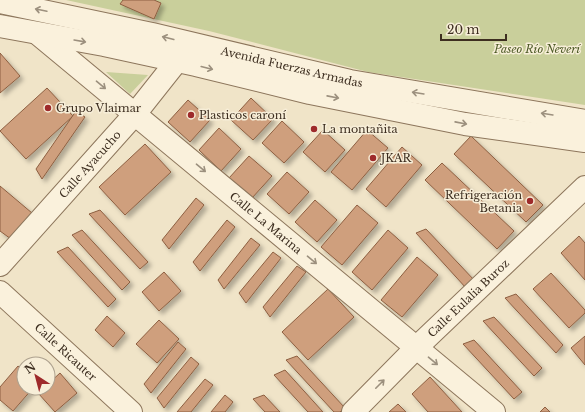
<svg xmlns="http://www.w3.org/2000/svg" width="585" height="412" font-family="'Libre Baskerville',serif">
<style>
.green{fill:#c9cf9b}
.building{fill:#cf9f7d;stroke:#8d5f41;filter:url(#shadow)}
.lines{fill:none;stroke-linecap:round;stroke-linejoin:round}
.minor-casing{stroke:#8d765c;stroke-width:24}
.tertiary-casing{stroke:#8d765c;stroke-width:24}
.minor{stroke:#faf1dc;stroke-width:22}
.tertiary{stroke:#faf1dc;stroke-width:22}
.oneway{stroke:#9c907e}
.poi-dot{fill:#9e2a2b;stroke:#f7eed8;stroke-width:1.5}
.labels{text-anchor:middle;stroke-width:3;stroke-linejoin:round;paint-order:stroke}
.park-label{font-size:11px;font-style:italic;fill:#4d5a26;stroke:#f7eed8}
.street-label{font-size:11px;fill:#3d2e20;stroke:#f7eed8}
.poi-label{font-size:11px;fill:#3d2e20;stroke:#f7eed8;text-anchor:start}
</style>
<defs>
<filter id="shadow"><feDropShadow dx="3.5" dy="3.5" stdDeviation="2" flood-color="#0004"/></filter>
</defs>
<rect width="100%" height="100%" fill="#f0e4c8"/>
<!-- green -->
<g class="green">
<path d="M 66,0 L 585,0 L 585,105 L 368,72 L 209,31 Z"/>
<path d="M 106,72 L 148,75 L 130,94 Z"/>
</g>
<!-- building -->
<g class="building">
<path d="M 123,0 L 154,0 L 161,3 L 154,19 L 120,4 Z"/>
<path d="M 0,53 L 20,76 L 0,93 Z"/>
<path d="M 47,88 L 73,116 L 26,159 L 0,131 Z"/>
<path d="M 251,98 L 273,119 L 253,140 L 231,120 Z"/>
<path d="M 188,100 L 210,120 L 190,142 L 168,122 Z"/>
<path d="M 76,111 L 85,117 L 42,179 L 36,169 Z"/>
<path d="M 282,121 L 304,142 L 284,163 L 262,143 Z"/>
<path d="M 219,128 L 241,149 L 221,171 L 199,150 Z"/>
<path d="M 323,130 L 345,150 L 325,172 L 303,152 Z"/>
<path d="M 367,130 L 388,148 L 352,190 L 331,172 Z"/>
<path d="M 471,136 L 543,205 L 526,222 L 454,154 Z"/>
<path d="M 145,144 L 171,172 L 125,215 L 99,187 Z"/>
<path d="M 402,147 L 422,165 L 386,207 L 366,189 Z"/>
<path d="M 249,156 L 272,176 L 252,198 L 229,178 Z"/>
<path d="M 442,163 L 514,231 L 497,249 L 425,180 Z"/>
<path d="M 287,172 L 309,192 L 289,214 L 267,194 Z"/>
<path d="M 0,186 L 32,213 L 11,239 L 0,231 Z"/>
<path d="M 196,198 L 204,205 L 169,249 L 162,240 Z"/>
<path d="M 315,200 L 337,220 L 317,242 L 295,222 Z"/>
<path d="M 357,205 L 378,223 L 342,265 L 321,247 Z"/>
<path d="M 100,210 L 148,262 L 140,269 L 89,214 Z"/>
<path d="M 227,220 L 235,227 L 200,271 L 193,262 Z"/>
<path d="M 426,229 L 475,281 L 466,288 L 416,233 Z"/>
<path d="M 82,230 L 130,282 L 122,290 L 72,235 Z"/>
<path d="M 388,230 L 408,248 L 372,290 L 352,272 Z"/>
<path d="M 579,236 L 585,243 L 585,280 L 561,253 Z"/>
<path d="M 251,238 L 260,245 L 224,289 L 218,280 Z"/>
<path d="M 68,247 L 116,299 L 108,307 L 57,252 Z"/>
<path d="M 273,252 L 281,258 L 246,303 L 239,293 Z"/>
<path d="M 417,257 L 438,275 L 402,317 L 381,300 Z"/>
<path d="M 297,266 L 306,272 L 270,317 L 263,307 Z"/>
<path d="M 164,272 L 181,291 L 159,311 L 142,292 Z"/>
<path d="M 551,273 L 585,310 L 585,313 L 569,328 L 533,289 Z"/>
<path d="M 328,289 L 354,317 L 308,360 L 282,332 Z"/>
<path d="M 516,294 L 563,345 L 556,353 L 505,298 Z"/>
<path d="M 107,316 L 125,333 L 113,347 L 95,330 Z"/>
<path d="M 494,317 L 542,368 L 534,376 L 483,321 Z"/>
<path d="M 159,320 L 179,339 L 157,363 L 136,344 Z"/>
<path d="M 585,336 L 585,365 L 571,348 Z"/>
<path d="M 474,340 L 522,392 L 514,399 L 463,344 Z"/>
<path d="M 178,342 L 186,349 L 151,393 L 144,384 Z"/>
<path d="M 297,356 L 345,408 L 340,412 L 334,412 L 286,360 Z"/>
<path d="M 191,357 L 199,364 L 164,408 L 157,398 Z"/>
<path d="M 18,366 L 24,371 L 24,388 L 33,388 L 13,411 L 0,400 L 0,387 Z"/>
<path d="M 285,370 L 323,412 L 308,412 L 274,375 Z"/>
<path d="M 60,373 L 77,393 L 55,412 L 38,393 L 44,388 L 48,388 L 48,384 Z"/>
<path d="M 430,377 L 462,412 L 428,412 L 412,394 Z"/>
<path d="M 205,379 L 213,385 L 191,412 L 177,412 Z"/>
<path d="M 225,395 L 233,402 L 225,412 L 211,412 Z"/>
<path d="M 264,395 L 280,412 L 265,412 L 253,399 Z"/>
<path d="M 398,404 L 406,412 L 389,412 Z"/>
<path d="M 545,407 L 550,412 L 540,412 Z"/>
</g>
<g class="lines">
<defs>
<g id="minor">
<path id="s1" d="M 38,34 L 494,412"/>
<path id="s2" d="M 0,265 L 135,114 L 177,61 L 190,48"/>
<path id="s3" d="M 0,292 L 131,412"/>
<path id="s4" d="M 353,412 L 417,347 L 585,187"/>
</g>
<g id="tertiary">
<path id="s5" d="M 0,2 L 152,34 L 350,81 L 585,121"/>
<path d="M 0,26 L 104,45 L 196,65 L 310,93 L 465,124 L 585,141"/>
</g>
</defs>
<!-- minor casing -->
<use href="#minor" class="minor-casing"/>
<!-- tertiary casing -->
<use href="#tertiary" class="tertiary-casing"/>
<!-- minor -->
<use href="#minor" class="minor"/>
<!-- tertiary -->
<use href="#tertiary" class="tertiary"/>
</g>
<!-- one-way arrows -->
<defs><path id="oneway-shaft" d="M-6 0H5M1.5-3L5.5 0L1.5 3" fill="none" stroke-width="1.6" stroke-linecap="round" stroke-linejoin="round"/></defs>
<g class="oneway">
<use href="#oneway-shaft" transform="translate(41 10) rotate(-168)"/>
<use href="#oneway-shaft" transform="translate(168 38) rotate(-166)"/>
<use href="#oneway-shaft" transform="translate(80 41) rotate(10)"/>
<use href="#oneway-shaft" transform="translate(207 68) rotate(14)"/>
<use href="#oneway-shaft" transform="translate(101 85) rotate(40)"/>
<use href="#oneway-shaft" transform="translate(418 93) rotate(-171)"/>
<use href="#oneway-shaft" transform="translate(333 97) rotate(11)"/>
<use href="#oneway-shaft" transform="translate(547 114) rotate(-171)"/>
<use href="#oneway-shaft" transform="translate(461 123) rotate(11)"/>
<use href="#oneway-shaft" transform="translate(201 168) rotate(40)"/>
<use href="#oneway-shaft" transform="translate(312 260) rotate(40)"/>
<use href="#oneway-shaft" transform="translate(433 361) rotate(40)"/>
<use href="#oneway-shaft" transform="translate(380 384) rotate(-45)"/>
</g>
<!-- markers -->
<g class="poi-dot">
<circle cx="48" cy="108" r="4"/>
<circle cx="191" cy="115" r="4"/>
<circle cx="314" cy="129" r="4"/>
<circle cx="373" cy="158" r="4"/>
<circle cx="530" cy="201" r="4"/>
</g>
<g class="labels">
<!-- park labels -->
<g class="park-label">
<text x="537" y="53">Paseo Río Neverí</text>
</g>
<!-- street labels -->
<g class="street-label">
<text dy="4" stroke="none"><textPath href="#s5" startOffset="299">Avenida Fuerzas Armadas</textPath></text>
<text dy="4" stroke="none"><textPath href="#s2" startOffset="135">Calle Ayacucho</textPath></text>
<text dy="4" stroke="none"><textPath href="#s1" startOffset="296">Calle La Marina</textPath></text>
<text dy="4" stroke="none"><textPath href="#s4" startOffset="162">Calle Eulalia Buroz</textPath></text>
<text dy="4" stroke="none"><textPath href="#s3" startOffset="89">Calle Ricauter</textPath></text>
</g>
<!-- poi labels -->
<g class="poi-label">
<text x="56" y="112">Grupo Vlaimar</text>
<text x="199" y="119">Plasticos caroní</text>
<text x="322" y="133">La montañita</text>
<text x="381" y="162">JKAR</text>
<text x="522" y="199" text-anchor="end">Refrigeración<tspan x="522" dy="13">Betania</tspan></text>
</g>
</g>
<!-- north arrow -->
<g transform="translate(36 376) rotate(324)"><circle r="19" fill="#f7eed8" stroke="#ada18e"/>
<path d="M0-3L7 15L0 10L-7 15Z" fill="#9e2a2b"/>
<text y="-6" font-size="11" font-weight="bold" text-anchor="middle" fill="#3d2e20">N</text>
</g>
<!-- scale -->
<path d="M441 34v6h65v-6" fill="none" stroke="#3d2e20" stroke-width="2"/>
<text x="447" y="34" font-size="12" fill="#3d2e20" stroke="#f7eed8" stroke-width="3" paint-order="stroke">20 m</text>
</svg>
